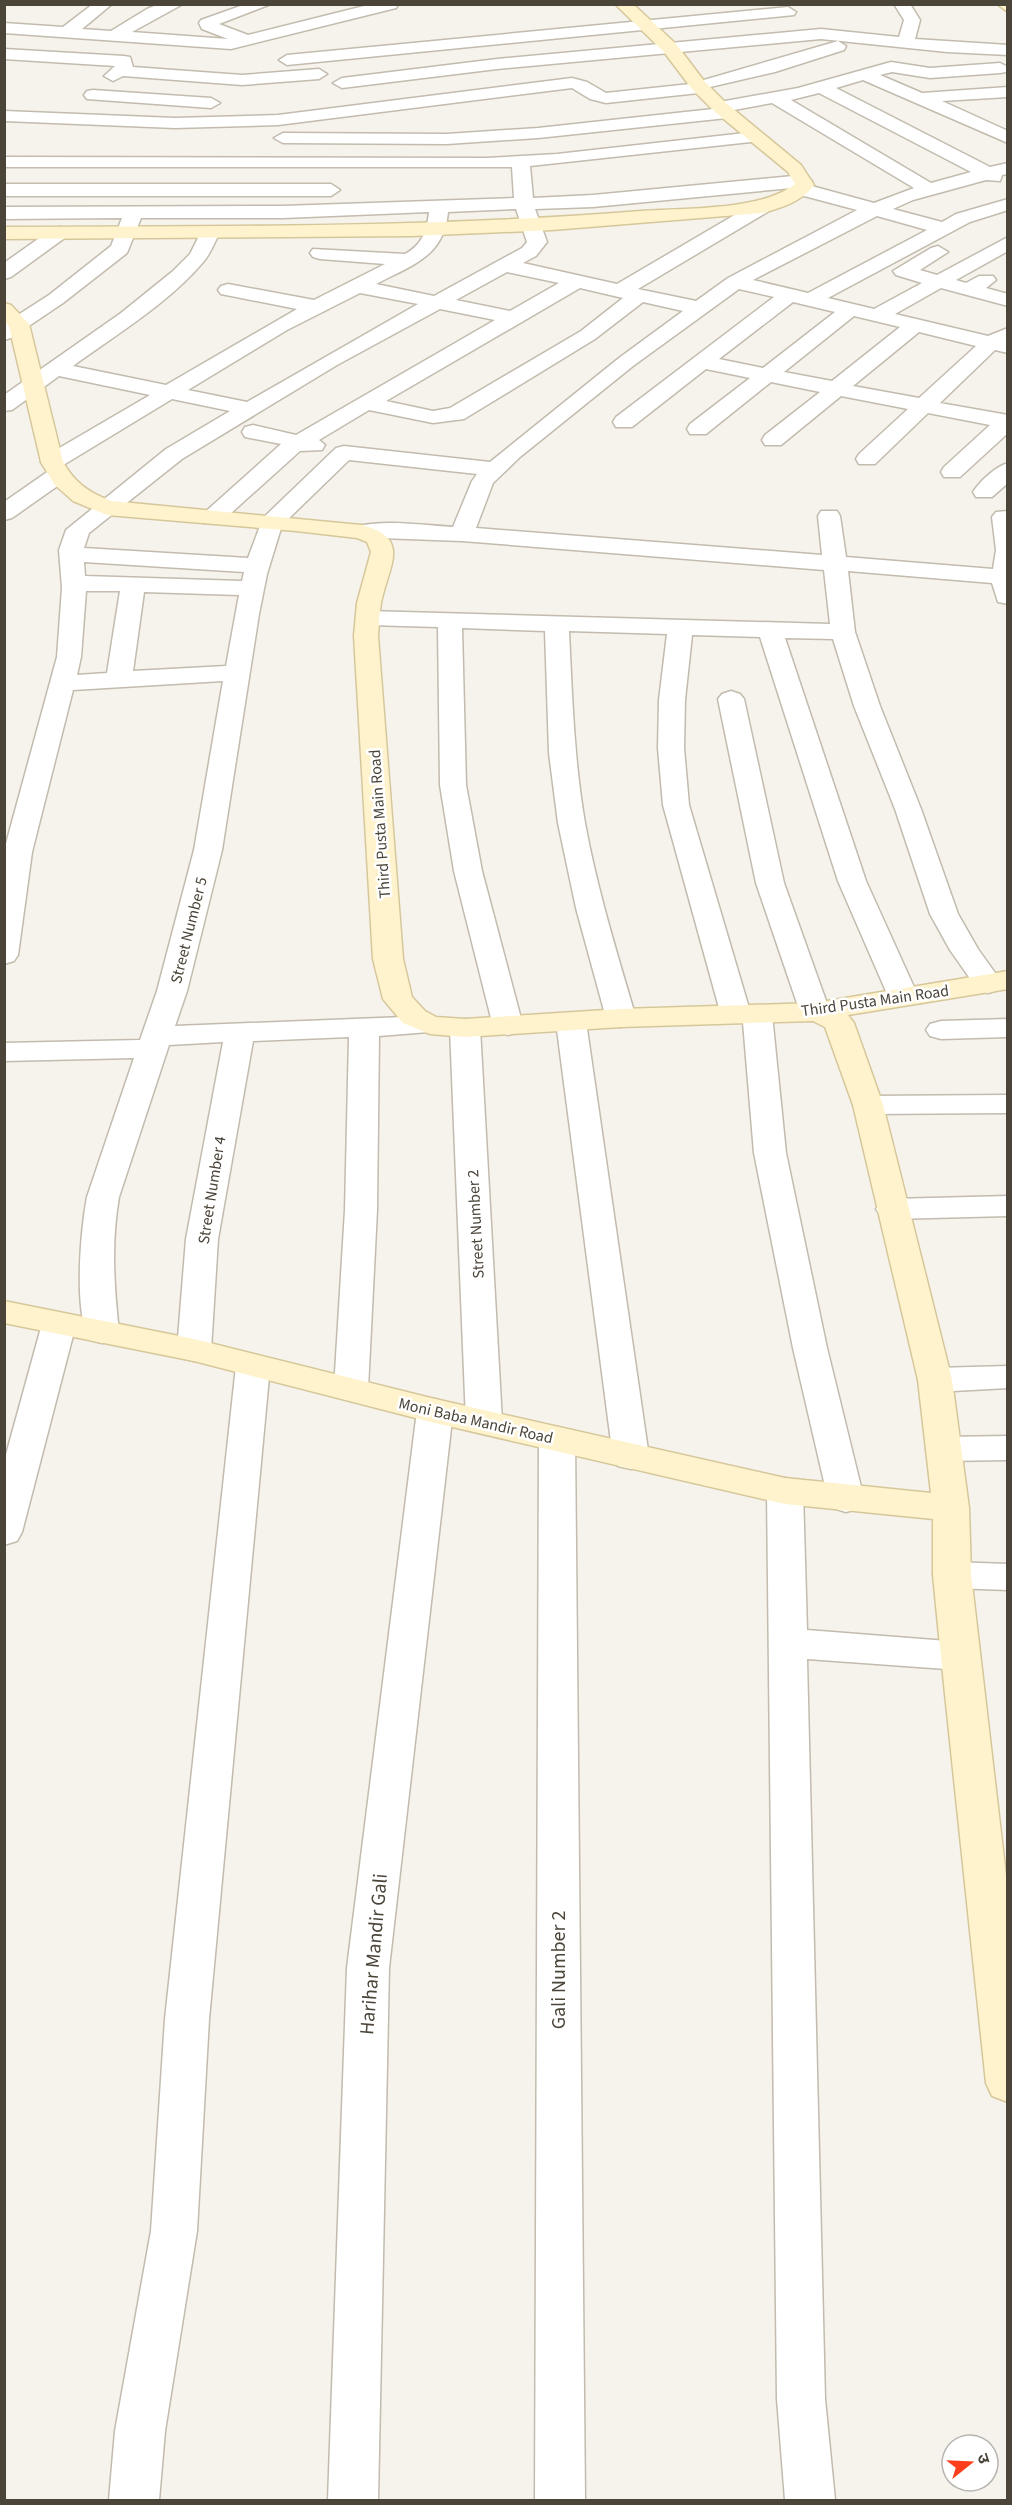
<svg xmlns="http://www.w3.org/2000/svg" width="1012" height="2505" font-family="'Source Sans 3','Noto Sans Devanagari',sans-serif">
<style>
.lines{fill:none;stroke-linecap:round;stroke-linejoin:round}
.street-casing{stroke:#c2bbae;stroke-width:3}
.secondary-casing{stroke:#d6c79b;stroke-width:3}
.street{fill:#fff;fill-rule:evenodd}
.secondary{fill:#fff3cd;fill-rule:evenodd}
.labels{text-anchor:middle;stroke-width:5;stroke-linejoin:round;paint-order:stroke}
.street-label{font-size:16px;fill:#4b4439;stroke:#fff}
.near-street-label{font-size:20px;fill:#4b4439;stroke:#fff}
</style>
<rect width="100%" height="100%" fill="#f6f3ec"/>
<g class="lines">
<defs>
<g id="street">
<path d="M 93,4 L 112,4 L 82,29 L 111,31 L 147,9 L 159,4 L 183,4 L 132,32 L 228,39 L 202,29 L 199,23 L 201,20 L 246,4 L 271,4 L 219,24 L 248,35 L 372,4 L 398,5 L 396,8 L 231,49 L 4,33 L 4,23 L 63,27 Z"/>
<path d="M 894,4 L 910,4 L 920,20 L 915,39 L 1008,45 L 1008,55 L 947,52 L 821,39 L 497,69 L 342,88 L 333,83 L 342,78 L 497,59 L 821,29 L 899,37 L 904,20 Z"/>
<path d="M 788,7 L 796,12 L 794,15 L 287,65 L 279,60 L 287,55 Z"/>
<path d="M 838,41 L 846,46 L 844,50 L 775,72 L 710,87 L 708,92 L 606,103 L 590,99 L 572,88 L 278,125 L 175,128 L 4,121 L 4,111 L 175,118 L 278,115 L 572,78 L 587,82 L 606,93 L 690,84 Z"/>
<path d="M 4,49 L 124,56 L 130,57 L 133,67 L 242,75 L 319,69 L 327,74 L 319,79 L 242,85 L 123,76 L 113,81 L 104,76 L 115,66 L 4,59 Z"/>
<path d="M 891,62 L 930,68 L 1000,63 L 1008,67 L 1006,72 L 1000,73 L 930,78 L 892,72 L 880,75 L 922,93 L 1008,87 L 1008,97 L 942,101 L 1008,131 L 1008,143 L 863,80 L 836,88 L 990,167 L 1008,163 L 1008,174 L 1002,175 L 1000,181 L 986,180 L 913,200 L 893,209 L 942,222 L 956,214 L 1008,199 L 1008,210 L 970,222 L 828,298 L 874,309 L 922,283 L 896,275 L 893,271 L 931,248 L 938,246 L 948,252 L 920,270 L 937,275 L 1008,237 L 1008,251 L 956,280 L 966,283 L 979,276 L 993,276 L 996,280 L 986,288 L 1008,294 L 1008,306 L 941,288 L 895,314 L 988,336 L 1008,328 L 1008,353 L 995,350 L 940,403 L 1008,415 L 1008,433 L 960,477 L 944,477 L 941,472 L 944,467 L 990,425 L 928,413 L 875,464 L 859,464 L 856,459 L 859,454 L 908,409 L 841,396 L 781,445 L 765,445 L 762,440 L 765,435 L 820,392 L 771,382 L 706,434 L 690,434 L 687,429 L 690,424 L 750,378 L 706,369 L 632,427 L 616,427 L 613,422 L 616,417 L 774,297 L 739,289 L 633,366 L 520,457 L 493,483 L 476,528 L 822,555 L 818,516 L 821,511 L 837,511 L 840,516 L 846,557 L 993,569 L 996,550 L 992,517 L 996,512 L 1008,511 L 1008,604 L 998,602 L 992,583 L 848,571 L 855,632 L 880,706 L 921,809 L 958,914 L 978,949 L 1003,984 L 998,990 L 988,993 L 978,990 L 950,950 L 930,914 L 895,809 L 854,706 L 833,639 L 785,638 L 866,881 L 918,996 L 913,1002 L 903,1005 L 893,1002 L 888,996 L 838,881 L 760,637 L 692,635 L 685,700 L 684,748 L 689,805 L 749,1008 L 757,1006 L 768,1009 L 772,1015 L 786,1153 L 827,1348 L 864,1499 L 859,1508 L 846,1512 L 833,1508 L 828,1499 L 793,1348 L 754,1153 L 743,1022 L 725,1021 L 721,1015 L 663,805 L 658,748 L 659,700 L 667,634 L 569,631 C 572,695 574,760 585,823 C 597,889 617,953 636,1018 L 632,1024 L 621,1027 L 610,1024 L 606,1018 L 576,908 L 558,823 L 549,753 L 545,631 L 462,628 L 466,785 L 482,871 L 523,1026 L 519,1032 L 508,1035 L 497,1032 L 493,1026 L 454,871 L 440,785 L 438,627 L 368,625 L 359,623 L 356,618 L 359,613 L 368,611 L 830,624 L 824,570 L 462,541 L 353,537 L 349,532 L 353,527 C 385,519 421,525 453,527 L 472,481 L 477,474 L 349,460 L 282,525 L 267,574 L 259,614 L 222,850 L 187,991 L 175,1026 L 430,1016 L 441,1019 L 445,1025 L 441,1031 L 379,1036 L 377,1210 L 368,1389 L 363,1397 L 351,1401 L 339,1397 L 334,1389 L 345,1210 L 349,1037 L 253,1041 L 218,1239 L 211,1350 L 206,1358 L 194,1361 L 182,1358 L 177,1350 L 186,1239 L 223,1042 L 169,1045 L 119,1197 C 111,1243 114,1286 119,1332 L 114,1340 L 102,1343 L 90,1340 C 73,1313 81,1229 87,1197 L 134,1058 L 4,1061 L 4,1043 L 140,1040 L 157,991 L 194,850 L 223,681 L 73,690 L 32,852 L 18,955 L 14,961 L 4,964 L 4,851 L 57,657 L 62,588 L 59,550 L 66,530 L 166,449 L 230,411 L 172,399 L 60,467 L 44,467 L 41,462 L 44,457 L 150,395 L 59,376 L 12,410 L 4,411 L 4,395 L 121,313 L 173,271 L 190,254 L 203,228 L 217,228 L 220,232 C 215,241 211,253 204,261 C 169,303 117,334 73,366 L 166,385 L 297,309 L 221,294 L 218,290 L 221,286 L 228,284 L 314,300 L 385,264 L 320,259 L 313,257 L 310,253 L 313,249 L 405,254 C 422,245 427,231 429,212 L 283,218 L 141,218 L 127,253 L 63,303 L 11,338 L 4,340 L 4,324 L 49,295 L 111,246 L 122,218 L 4,219 L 4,207 L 283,206 L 514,198 L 512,167 L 4,167 L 4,157 L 487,158 L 557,154 L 754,132 L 763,137 L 760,141 L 530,166 L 533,198 L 593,195 L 803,175 L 812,181 L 808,185 L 874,203 L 914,188 L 772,103 L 734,110 L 736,113 L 733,117 L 727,118 L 538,138 L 447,144 L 283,143 L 274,138 L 283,133 L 447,134 L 538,128 L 713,109 L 714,103 L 798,88 ZM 819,93 L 971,172 L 931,183 L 791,100 ZM 792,188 L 793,193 L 857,210 L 728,278 L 696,301 L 638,289 L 769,211 L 771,207 L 769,203 L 755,203 L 617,284 L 523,263 L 536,256 L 547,242 L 535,209 L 593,207 ZM 516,209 L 527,242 L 522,248 L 434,296 L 376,284 C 412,265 444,257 448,212 ZM 877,216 L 927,230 L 808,293 L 753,280 ZM 507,272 L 559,283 L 510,311 L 456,300 ZM 580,288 L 623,298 L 581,331 L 450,408 L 433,411 L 386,401 ZM 360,293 L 418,304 L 247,402 L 188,390 L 287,330 ZM 643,302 L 683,311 L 619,358 L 490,462 L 344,446 L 336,448 L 263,518 L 248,558 L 84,548 L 89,533 L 182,459 L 337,365 L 440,309 L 495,320 L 296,435 L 253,425 L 245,427 L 242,432 L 245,437 L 281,444 L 204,513 L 200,518 L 204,523 L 220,523 L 300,451 L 322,450 L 325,445 L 319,440 L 369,410 L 433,423 L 464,419 L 595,339 ZM 793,302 L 835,312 L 763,368 L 719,359 ZM 854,316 L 900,327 L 832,381 L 784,372 ZM 919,332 L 976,346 L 919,398 L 853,386 ZM 84,562 L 244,572 L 242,581 L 85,576 ZM 86,591 L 120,591 L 107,673 L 77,675 L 81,657 ZM 144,592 L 239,595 L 226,666 L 133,671 Z"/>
<path d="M 93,90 L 211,98 L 220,103 L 211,108 L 87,99 L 84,95 L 87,91 Z"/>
<path d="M 4,184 L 331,184 L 340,190 L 331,196 L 4,196 Z"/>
<path d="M 59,227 L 66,229 L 69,233 L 66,237 L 11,277 L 4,279 L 4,263 L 52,229 Z"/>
<path d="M 1008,463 L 1008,483 L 992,497 L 976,497 L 973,492 C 980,481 995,467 1008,463 Z"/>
<path d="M 58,468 L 66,470 L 69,475 L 66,480 L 12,518 L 4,520 L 4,502 L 50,470 Z"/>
<path d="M 731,691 L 740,694 L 744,699 L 784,883 L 830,1012 L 826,1018 L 815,1021 L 804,1018 L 800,1012 L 756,883 L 718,699 L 722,694 Z"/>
<path d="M 571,1013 L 582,1016 L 586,1022 L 649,1457 L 644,1466 L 631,1469 L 618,1466 L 613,1457 L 556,1022 L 560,1016 Z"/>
<path d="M 465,1019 L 476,1022 L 480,1028 L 502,1421 L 496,1429 L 484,1433 L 472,1429 L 466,1421 L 450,1028 L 454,1022 Z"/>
<path d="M 1008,1019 L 1008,1037 L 941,1039 L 930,1036 L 926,1030 L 930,1024 L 941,1021 Z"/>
<path d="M 1008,1095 L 1008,1113 L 868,1114 L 857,1112 L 853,1105 L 857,1098 L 868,1096 Z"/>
<path d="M 1008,1196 L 1008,1216 L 892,1219 L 881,1216 L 876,1209 L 881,1202 L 892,1199 Z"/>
<path d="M 59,1313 L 71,1316 L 76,1324 L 22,1532 L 17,1541 L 4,1545 L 4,1462 L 42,1324 L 47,1316 Z"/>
<path d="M 253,1355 L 265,1358 L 270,1366 L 209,2019 L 197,2231 L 165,2431 L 159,2500 L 109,2500 L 115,2431 L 151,2231 L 165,2019 L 236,1366 L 241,1358 Z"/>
<path d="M 1008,1366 L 1008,1388 L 935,1392 L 923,1388 L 918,1380 L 923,1372 L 935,1368 Z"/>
<path d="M 435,1399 L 447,1403 L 453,1411 L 389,1968 L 378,2500 L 328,2500 L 347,1968 L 417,1411 L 423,1403 Z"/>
<path d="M 557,1427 L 570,1430 L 575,1439 L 585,2500 L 535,2500 L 539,1439 L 544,1430 Z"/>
<path d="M 1008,1436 L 1008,1460 L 944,1461 L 931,1458 L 926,1449 L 931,1440 L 944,1437 Z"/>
<path d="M 785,1478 L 798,1482 L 803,1491 L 807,1630 L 960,1642 L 974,1646 L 979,1656 L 974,1666 L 960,1670 L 807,1659 L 825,2399 L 835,2500 L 785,2500 L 777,2399 L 767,1491 L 772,1482 Z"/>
<path d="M 952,1562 L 1008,1564 L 1008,1590 L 952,1588 L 939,1584 L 933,1575 L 939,1566 Z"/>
</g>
<g id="secondary">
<path d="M 615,4 L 633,4 L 676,44 L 704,81 L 726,103 L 801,165 L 814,185 C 803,201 781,208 762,213 L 552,230 L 412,236 L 4,239 L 4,227 C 217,226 429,228 641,211 C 685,208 761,211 795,184 L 788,172 L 714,111 L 692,89 L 664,52 Z"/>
<path d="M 997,4 L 1008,4 L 1008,12 Z"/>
<path d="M 4,303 L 11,305 L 29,324 L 63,462 C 74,482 89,493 111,501 L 361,525 C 413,538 388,566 381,603 C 379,614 379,625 378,636 L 403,959 L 412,997 L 425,1011 L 436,1017 L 465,1019 L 621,1009 L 815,1003 L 1008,971 L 1008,989 L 848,1015 L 854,1023 L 883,1105 L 952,1380 L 969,1508 L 971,1575 L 1008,1893 L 1008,2102 L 992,2096 L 986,2083 L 941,1656 L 933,1575 L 933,1519 L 785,1504 L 435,1423 L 194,1361 L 4,1323 L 4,1301 L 194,1339 L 435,1399 L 785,1478 L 931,1493 L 918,1380 L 853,1105 L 825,1027 L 813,1021 L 621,1027 L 465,1037 L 430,1034 L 403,1023 L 383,999 L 373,959 L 354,636 L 357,603 L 371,552 L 367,542 L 357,538 L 296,531 L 107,515 L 73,501 L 54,484 L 41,462 L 9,326 L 4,321 Z"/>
</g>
</defs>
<!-- street casing -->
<use href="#street" class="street-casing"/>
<!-- secondary casing -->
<use href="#secondary" class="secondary-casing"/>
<!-- street -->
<use href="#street" class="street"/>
<!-- secondary -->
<use href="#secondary" class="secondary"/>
</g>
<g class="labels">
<!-- street labels -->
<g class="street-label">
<text transform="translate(379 824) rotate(-94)" y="6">Third Pusta Main Road</text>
<text transform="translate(188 930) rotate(-76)" y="6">Street Number 5</text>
<text transform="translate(875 1000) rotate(-8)" y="6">Third Pusta Main Road</text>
<text transform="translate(211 1190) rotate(-81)" y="6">Street Number 4</text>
<text transform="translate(475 1224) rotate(-93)" y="6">Street Number 2</text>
<text transform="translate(476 1420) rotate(13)" y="6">Moni Baba Mandir Road</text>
</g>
<!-- near-street labels -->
<g class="near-street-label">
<text transform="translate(373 1954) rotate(-85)" y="7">Harihar Mandir Gali</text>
<text transform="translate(558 1970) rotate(-90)" y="7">Gali Number 2</text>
</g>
</g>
<!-- border -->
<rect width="1012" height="2505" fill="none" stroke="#4b4439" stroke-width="12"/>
<!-- north arrow -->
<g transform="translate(970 2463) rotate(72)"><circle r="28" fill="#ffffff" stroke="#b7b4b0" stroke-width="1.5"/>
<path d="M0-4.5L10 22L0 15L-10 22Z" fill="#fc3f1d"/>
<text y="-9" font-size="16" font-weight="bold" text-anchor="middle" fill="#4b4439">उ</text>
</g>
</svg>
